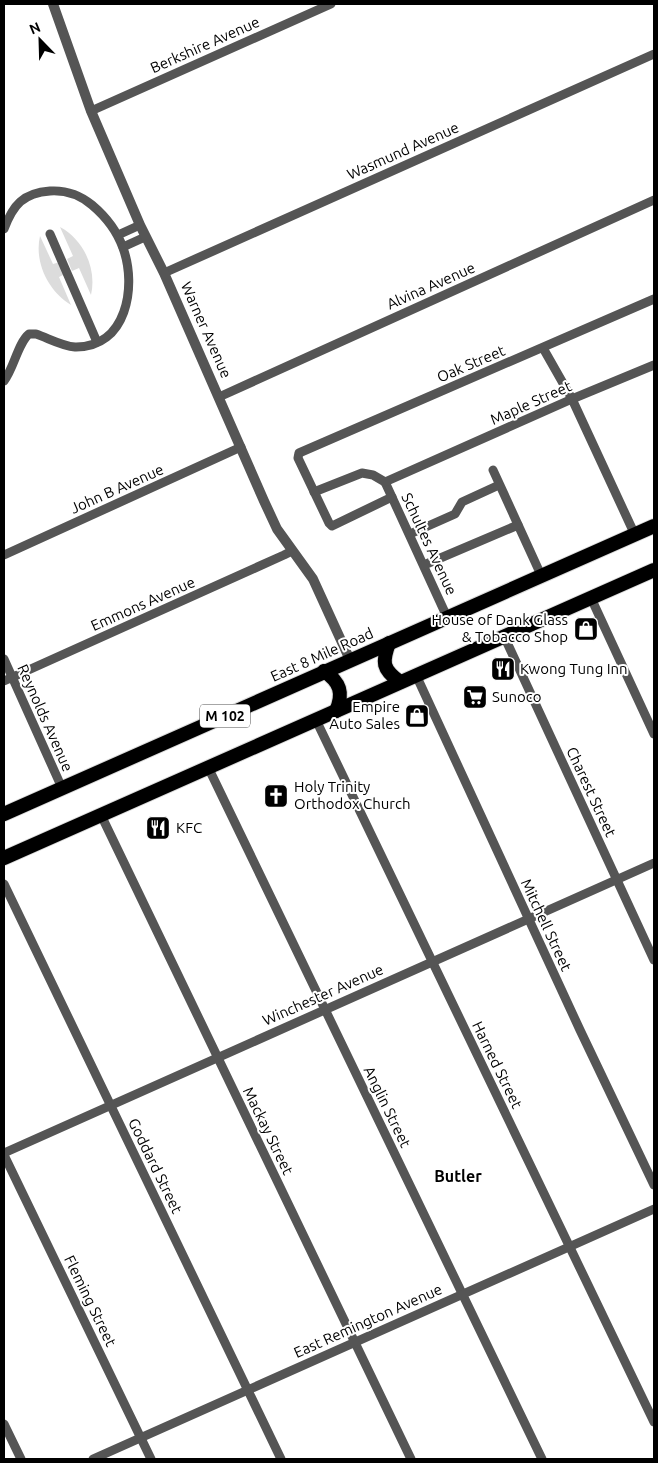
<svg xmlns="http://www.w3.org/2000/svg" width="658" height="1463" font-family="Ubuntu,sans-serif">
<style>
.green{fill:#dcdcdc}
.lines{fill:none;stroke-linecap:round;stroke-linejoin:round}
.trunk-casing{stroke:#dbdbdb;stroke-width:16}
.minor{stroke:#555;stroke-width:9}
.tertiary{stroke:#555;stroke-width:10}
.trunk{stroke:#000;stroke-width:14}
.labels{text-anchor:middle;stroke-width:4;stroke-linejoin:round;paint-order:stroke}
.shield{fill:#fff;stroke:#4c4c4c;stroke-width:1}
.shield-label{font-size:14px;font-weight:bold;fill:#000}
.street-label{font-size:15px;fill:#000;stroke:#fff}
.poi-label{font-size:15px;fill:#000;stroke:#fff;text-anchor:start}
.neighbourhood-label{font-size:16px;font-weight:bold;fill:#000;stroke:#fff}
</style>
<rect width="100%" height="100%" fill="#fff"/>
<!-- green -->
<g class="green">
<path d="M 60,227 C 84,240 97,269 91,295 L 79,268 L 72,271 L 67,259 L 73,256 Z"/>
<path d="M 40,236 L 53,264 L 60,262 L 65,274 L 59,277 L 71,305 C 48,291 34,262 40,236 Z"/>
</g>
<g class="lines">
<defs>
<g id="trunk">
<path d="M 389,643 C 382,662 382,669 400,682"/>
<path d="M 324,671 C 340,682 344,693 336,711"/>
<path d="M 4,814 L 654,526"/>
<path d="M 4,858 L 654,570"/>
</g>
</defs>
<!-- trunk casing -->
<use href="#trunk" class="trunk-casing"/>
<!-- minor -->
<g class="minor">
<path d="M 91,111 L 331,4"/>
<path d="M 4,229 C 13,205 23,193 50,191 C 66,190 80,195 92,205 C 105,216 117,231 123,248 C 137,286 127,348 75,347 C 62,346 48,338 36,334 L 29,334 C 18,343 14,368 4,381"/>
<path d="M 50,234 L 97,342"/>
<path d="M 118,235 L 140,225"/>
<path d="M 123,247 L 145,237"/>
<path d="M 164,273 L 654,54"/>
<path d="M 543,348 L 572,399 L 635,535"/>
<path d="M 219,397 L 654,200"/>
<path d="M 493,470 L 541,575"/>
<path d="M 385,482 L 447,617"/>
<path d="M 314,492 L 362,473 L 373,475 L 385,482 L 572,399 L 654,365"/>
<path d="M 392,497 L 332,526 L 329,523 L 298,458 L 299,453 L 654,299"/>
<path d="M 410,534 L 455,514 L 462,502 L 499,485"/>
<path d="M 4,555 L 241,447"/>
<path d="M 424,565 L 518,525"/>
<path d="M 591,598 L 654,734"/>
<path d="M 504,636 L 654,960"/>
<path d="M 4,659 L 62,788"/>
<path d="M 416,675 L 580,1030 L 654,1185"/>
<path d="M 4,681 L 284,555 L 292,551"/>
<path d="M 316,720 L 654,1422"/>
<path d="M 208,767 L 542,1459"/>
<path d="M 101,815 L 411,1459"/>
<path d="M 4,884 L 281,1459"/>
<path d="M 4,1153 L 654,863"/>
<path d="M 4,1155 L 151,1459"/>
<path d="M 4,1424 L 21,1459"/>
<path d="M 93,1459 L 654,1209"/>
</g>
<!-- tertiary -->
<path class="tertiary" d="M 53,4 L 91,111 L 140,225 L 164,273 L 264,501 L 277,529 L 313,579 L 350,660"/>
<!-- trunk -->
<use href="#trunk" class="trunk"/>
</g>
<!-- icons -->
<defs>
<symbol id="shop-square" viewBox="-11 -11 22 22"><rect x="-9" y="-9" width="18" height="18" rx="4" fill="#000" stroke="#fff"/><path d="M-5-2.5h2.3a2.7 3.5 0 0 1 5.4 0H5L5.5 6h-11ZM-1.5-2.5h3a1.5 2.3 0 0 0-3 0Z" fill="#fff"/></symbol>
<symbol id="restaurant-square" viewBox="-11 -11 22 22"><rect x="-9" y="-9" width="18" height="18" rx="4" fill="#000" stroke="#fff"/><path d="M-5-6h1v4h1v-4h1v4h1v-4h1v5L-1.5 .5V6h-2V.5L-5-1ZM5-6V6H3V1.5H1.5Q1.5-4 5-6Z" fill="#fff"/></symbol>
<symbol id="supermarket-square" viewBox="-11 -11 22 22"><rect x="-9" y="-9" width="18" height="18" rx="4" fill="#000" stroke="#fff"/><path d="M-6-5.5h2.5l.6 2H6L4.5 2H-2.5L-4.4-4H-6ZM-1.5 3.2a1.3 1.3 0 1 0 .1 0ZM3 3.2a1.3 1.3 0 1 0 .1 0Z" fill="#fff"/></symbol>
<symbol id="church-square" viewBox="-11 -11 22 22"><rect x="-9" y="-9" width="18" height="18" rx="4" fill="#000" stroke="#fff"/><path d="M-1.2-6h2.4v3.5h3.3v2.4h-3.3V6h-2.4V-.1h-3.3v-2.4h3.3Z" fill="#fff"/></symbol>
</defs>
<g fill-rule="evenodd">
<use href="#shop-square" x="572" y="615" width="28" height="28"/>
<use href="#restaurant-square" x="489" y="655" width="28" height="28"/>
<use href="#supermarket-square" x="461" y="683" width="28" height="28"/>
<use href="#shop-square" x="403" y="702" width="28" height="28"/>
<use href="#church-square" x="262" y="782" width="28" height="28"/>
<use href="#restaurant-square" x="144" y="814" width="28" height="28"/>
</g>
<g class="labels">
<!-- shield labels -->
<rect class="shield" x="200" y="704.5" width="50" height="23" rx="4"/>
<g class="shield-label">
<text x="225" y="721">M 102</text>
</g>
<!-- street labels -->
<g class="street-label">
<text transform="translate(205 45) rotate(-24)" y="5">Berkshire Avenue</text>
<text transform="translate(403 151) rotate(-24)" y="5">Wasmund Avenue</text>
<text transform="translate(431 286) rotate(-24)" y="5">Alvina Avenue</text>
<text transform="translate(206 330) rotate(66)" y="5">Warner Avenue</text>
<text transform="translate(471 364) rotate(-23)" y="5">Oak Street</text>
<text transform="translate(531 403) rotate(-24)" y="5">Maple Street</text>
<text transform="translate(117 489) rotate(-24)" y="5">John B Avenue</text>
<text transform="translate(429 544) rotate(65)" y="5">Schultes Avenue</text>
<text transform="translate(143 604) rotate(-24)" y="5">Emmons Avenue</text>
<text transform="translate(322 655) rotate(-24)" y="5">East 8 Mile Road</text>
<text transform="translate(45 718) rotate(66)" y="5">Reynolds Avenue</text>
<text transform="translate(591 792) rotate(65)" y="5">Charest Street</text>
<text transform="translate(546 925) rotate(65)" y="5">Mitchell Street</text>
<text transform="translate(323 995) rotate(-24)" y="5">Winchester Avenue</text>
<text transform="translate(497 1065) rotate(64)" y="5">Harned Street</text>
<text transform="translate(387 1107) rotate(64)" y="5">Anglin Street</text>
<text transform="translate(268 1131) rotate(64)" y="5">Mackay Street</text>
<text transform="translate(155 1166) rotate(64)" y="5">Goddard Street</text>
<text transform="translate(90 1301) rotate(64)" y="5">Fleming Street</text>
<text transform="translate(368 1321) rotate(-24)" y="5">East Remington Avenue</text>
</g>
<!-- poi labels -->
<g class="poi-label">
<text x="568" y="625" text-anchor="end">House of Dank Glass<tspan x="568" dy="17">&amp; Tobacco Shop</tspan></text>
<text x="520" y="674">Kwong Tung Inn</text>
<text x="492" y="702">Sunoco</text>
<text x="400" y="712" text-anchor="end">Empire<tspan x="400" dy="17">Auto Sales</tspan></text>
<text x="294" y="792">Holy Trinity<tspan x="294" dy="17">Orthodox Church</tspan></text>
<text x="176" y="833">KFC</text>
</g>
<!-- neighbourhood labels -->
<g class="neighbourhood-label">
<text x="458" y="1182">Butler</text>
</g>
</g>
<!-- border -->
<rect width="658" height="1463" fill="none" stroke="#000000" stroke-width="10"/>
<!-- north arrow -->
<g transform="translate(40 40) rotate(337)" stroke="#ffffff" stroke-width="4" paint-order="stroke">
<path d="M0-4L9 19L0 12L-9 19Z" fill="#000000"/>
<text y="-8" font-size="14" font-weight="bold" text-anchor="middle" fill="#000000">N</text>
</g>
</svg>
